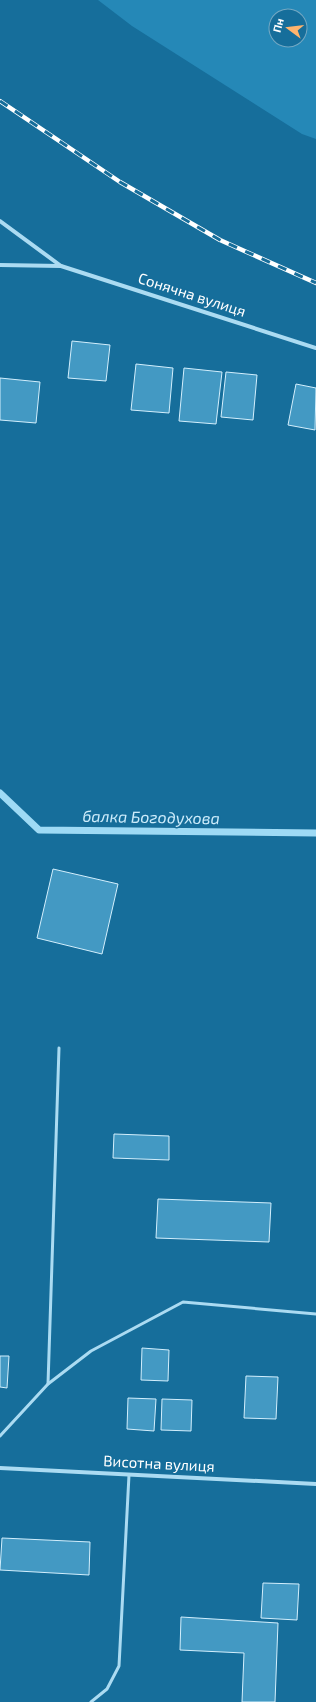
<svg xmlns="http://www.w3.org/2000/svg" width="316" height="1702" font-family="'Exo 2',sans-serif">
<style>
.green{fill:#2588b7;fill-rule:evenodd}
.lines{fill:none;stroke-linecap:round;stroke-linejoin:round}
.stream{stroke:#9edaf5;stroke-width:7}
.building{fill:#4399c3;stroke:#d3effd}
.service{stroke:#abdbf2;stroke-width:3}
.minor{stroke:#abdbf2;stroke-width:4}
.rail-casing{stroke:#fff;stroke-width:4.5}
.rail{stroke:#166e9b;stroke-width:3;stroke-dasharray:9;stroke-linecap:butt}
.labels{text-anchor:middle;stroke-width:3;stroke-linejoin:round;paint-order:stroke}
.street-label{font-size:15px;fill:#fff;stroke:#166e9b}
.water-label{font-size:16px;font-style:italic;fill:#cdecfb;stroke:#166e9b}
</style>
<rect width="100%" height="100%" fill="#166e9b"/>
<!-- green -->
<path class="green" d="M 98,0 L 316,0 L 316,139 L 302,134 L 132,26 ZM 276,16 L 300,16 L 300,40 L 276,40 Z"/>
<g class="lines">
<!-- stream -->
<path class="stream" d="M 0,793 L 39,830 L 316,833"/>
</g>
<!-- building -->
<g class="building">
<path d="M 72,341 L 110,345 L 106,381 L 68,378 Z"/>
<path d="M 136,364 L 173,368 L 169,413 L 131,410 Z"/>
<path d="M 184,368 L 222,372 L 216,424 L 179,421 Z"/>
<path d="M 226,372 L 257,375 L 253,420 L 221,417 Z"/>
<path d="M 0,378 L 40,382 L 36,423 L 0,420 Z"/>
<path d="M 296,384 L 316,388 L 315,430 L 288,425 Z"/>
<path d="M 53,869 L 118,884 L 102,954 L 37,938 Z"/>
<path d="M 114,1134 L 169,1136 L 169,1160 L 113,1158 Z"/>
<path d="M 158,1199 L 271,1203 L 269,1242 L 156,1238 Z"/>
<path d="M 142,1348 L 169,1350 L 168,1381 L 141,1380 Z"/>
<path d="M 0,1356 L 9,1356 L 7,1388 L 0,1387 Z"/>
<path d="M 246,1376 L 278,1377 L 276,1419 L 244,1418 Z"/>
<path d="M 128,1398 L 156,1399 L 154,1431 L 127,1429 Z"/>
<path d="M 162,1399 L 192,1400 L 191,1431 L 161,1430 Z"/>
<path d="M 2,1538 L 90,1542 L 89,1575 L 0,1570 Z"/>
<path d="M 263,1583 L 299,1584 L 297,1620 L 261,1618 Z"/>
<path d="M 181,1617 L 278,1623 L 275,1702 L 242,1702 L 244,1653 L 180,1650 Z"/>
</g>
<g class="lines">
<!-- service -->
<g class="service">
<path d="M 48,1384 L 59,1048"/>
<path d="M 0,1436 L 48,1384 L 91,1351 L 183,1302 L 316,1314"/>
<path d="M 91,1702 L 107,1689 L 119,1666 L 129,1475"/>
</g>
<!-- minor -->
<g class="minor">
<path d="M 0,221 L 61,266"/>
<path d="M 0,265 L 61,266 L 316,348"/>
<path d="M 0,1468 L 316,1484"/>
</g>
<defs>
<path id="rail" d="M 0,101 L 120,182 L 220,240 L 316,283"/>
</defs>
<!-- rail casing -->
<use href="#rail" class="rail-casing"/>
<!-- rail -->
<use href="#rail" class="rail"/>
</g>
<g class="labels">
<!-- street labels -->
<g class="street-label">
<text transform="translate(192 295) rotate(18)" y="5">Сонячна вулиця</text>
<text transform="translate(159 1464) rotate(3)" y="5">Висотна вулиця</text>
</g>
<!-- water labels -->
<g class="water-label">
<text transform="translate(151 817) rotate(1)" y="6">балка Богодухова</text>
</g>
</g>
<!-- north arrow -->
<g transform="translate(288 28) rotate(285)"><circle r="19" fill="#166e9b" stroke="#73a8c3"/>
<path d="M0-3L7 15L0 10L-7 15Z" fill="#ffb46d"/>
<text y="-6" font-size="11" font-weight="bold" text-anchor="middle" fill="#ffffff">Пн</text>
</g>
</svg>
